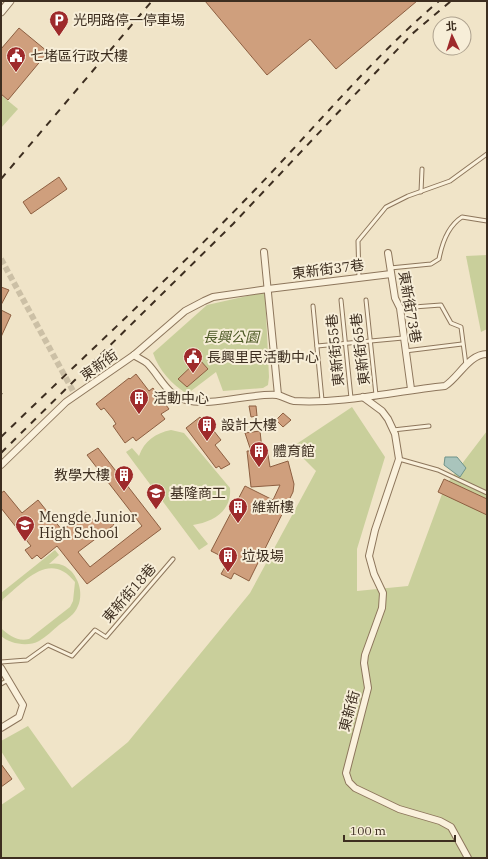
<svg xmlns="http://www.w3.org/2000/svg" width="488" height="859" font-family="'IBM Plex Serif','Noto Sans TC',serif">
<style>
.green{fill:#c9cf9b}
.water{fill:#a9c4bc;stroke:#6f938a}
.building{fill:#cf9f7d;stroke:#8d5f41}
.lines{fill:none;stroke-linecap:round;stroke-linejoin:round}
.minor-tunnel{stroke:#ccc0a6;stroke-width:6;stroke-dasharray:6 3;stroke-linecap:butt}
.service-casing{stroke:#8d765c;stroke-width:5}
.minor-casing{stroke:#8d765c;stroke-width:8}
.tertiary-casing{stroke:#8d765c;stroke-width:9}
.service{stroke:#faf1dc;stroke-width:3}
.minor{stroke:#faf1dc;stroke-width:6}
.tertiary{stroke:#faf1dc;stroke-width:7}
.rail{stroke:#3d2e20;stroke-width:2;stroke-dasharray:7 7;stroke-linecap:butt}
.labels{text-anchor:middle;stroke-width:4;stroke-linejoin:round;paint-order:stroke}
.poi-label{font-size:14px;fill:#3d2e20;stroke:#f7eed8;text-anchor:start}
.street-label{font-size:14px;fill:#3d2e20;stroke:#f7eed8}
.park-label{font-size:14px;font-style:italic;fill:#4d5a26;stroke:#f7eed8}
</style>
<rect width="100%" height="100%" fill="#f0e4c8"/>
<!-- green -->
<g class="green">
<path d="M 1,95 L 18,109 L 1,128 Z"/>
<path d="M 487,255 L 487,329 L 481,332 L 466,256 Z"/>
<path d="M 265,292 L 269,377 L 268,385 L 263,388 L 223,391 L 216,372 L 187,394 C 172,384 159,371 153,353 L 207,305 Z"/>
<path d="M 352,407 L 385,457 L 357,549 L 357,591 L 408,586 L 445,486 L 487,431 L 487,858 L 1,858 L 1,805 L 25,789 L 1,751 L 1,741 L 28,726 L 72,788 L 128,742 L 250,593 L 316,471 L 292,447 Z"/>
<path d="M 171,430 L 184,433 L 230,488 C 232,511 213,522 193,525 L 208,544 L 199,550 L 126,452 L 132,448 L 139,456 C 144,441 156,433 171,430 Z"/>
<path d="M 55,550 L 59,555 L 49,564 C 58,562 65,565 71,571 C 82,583 84,602 73,614 C 69,618 63,622 59,625 C 53,630 46,637 39,641 C 28,647 10,644 1,636 L 1,628 C 8,635 18,642 29,639 L 70,607 L 73,601 L 75,582 C 50,550 25,581 3,599 L 1,604 L 1,593 Z"/>
</g>
<!-- water -->
<path class="water" d="M 445,457 L 457,457 L 466,468 L 460,477 L 444,465 Z"/>
<!-- building -->
<g class="building">
<path d="M 205,1 L 417,1 L 336,69 L 310,39 L 267,75 Z"/>
<path d="M 19,28 L 48,52 L 8,100 L 1,94 L 1,49 Z"/>
<path d="M 59,177 L 67,189 L 31,214 L 23,202 Z"/>
<path d="M 1,287 L 9,290 L 1,305 Z"/>
<path d="M 1,310 L 11,315 L 1,337 Z"/>
<path d="M 199,359 L 208,369 L 187,387 L 178,379 Z"/>
<path d="M 136,374 L 149,391 L 153,388 L 169,409 L 161,414 L 165,419 L 136,441 L 133,437 L 125,443 L 113,426 L 116,424 L 113,419 L 104,408 L 101,410 L 96,404 L 129,378 L 130,379 Z"/>
<path d="M 249,406 L 256,406 L 257,416 L 251,417 Z"/>
<path d="M 283,413 L 291,420 L 283,427 L 276,420 Z"/>
<path d="M 200,417 L 205,422 L 206,421 L 221,440 L 215,445 L 230,464 L 221,469 L 219,466 L 216,468 L 186,428 Z"/>
<path d="M 260,431 L 262,449 L 267,449 L 270,467 L 288,461 L 294,484 L 293,492 L 249,581 L 234,573 L 231,579 L 221,574 L 229,560 L 211,551 L 245,486 L 273,500 L 280,485 L 251,487 L 247,451 L 251,451 L 245,433 Z"/>
<path d="M 98,448 L 161,529 L 87,584 L 57,546 L 41,559 L 37,555 L 32,559 L 25,550 L 31,546 L 1,508 L 1,493 L 4,491 L 22,513 L 38,500 L 62,530 L 86,512 L 94,521 L 105,514 L 114,525 L 78,552 L 90,567 L 142,526 L 87,455 Z"/>
<path d="M 444,479 L 487,499 L 487,515 L 438,492 Z"/>
<path d="M 1,764 L 12,779 L 1,787 Z"/>
</g>
<g class="lines">
<!-- minor-tunnel -->
<path class="minor-tunnel" d="M 1,259 L 73,391"/>
<defs>
<g id="service">
<path d="M 421,192 L 422,169"/>
<path d="M 390,268 L 431,264 L 439,259 C 442,243 448,226 462,217 L 487,221"/>
<path d="M 359,278 L 358,241 L 386,207 L 408,196 L 450,181 L 487,154"/>
<path d="M 341,300 L 351,398"/>
<path d="M 366,300 L 376,395"/>
<path d="M 313,306 L 322,400"/>
<path d="M 400,308 L 441,305 L 451,323 L 461,327 L 466,365"/>
<path d="M 317,346 L 403,338"/>
<path d="M 405,351 L 462,344"/>
<path d="M 393,430 L 429,426"/>
<path d="M 399,459 L 438,470 L 487,493"/>
<path d="M 1,662 L 27,660 L 48,645 L 72,656 L 95,630 L 106,637 L 173,559"/>
<path d="M 1,684 L 8,680"/>
</g>
<g id="minor">
<path d="M 264,252 L 278,395"/>
<path d="M 388,253 L 395,298 L 400,308 L 411,389"/>
<path d="M 134,355 C 138,358 143,360 147,363 C 160,376 166,395 186,400 C 212,407 249,393 277,395 C 283,396 288,400 294,401 C 344,404 395,391 445,386 C 459,377 469,354 487,354"/>
<path d="M 363,397 L 382,411 L 388,419 L 395,434 L 399,459 L 375,530 L 369,556 L 374,574 L 383,593 L 382,608 L 365,655 L 364,663 L 368,688 L 346,773 L 349,782 L 355,788 L 399,809 L 440,821 L 451,827 L 468,858"/>
<path d="M 1,465 L 66,402 L 134,355 L 185,311 L 204,301 L 213,297 L 268,289 L 391,274"/>
<path d="M 1,668 L 23,705 L 19,717 L 1,728"/>
</g>
<path id="tertiary" d="M 1,12 L 10,1"/>
</defs>
<!-- service casing -->
<use href="#service" class="service-casing"/>
<!-- minor casing -->
<use href="#minor" class="minor-casing"/>
<!-- tertiary casing -->
<use href="#tertiary" class="tertiary-casing"/>
<!-- service -->
<use href="#service" class="service"/>
<!-- minor -->
<use href="#minor" class="minor"/>
<!-- tertiary -->
<use href="#tertiary" class="tertiary"/>
<!-- rail -->
<g class="rail">
<path d="M 1,179 L 152,1"/>
<path d="M 1,394 L 2,393"/>
<path d="M 1,437 C 84,356 170,278 250,195 C 313,130 370,60 439,1"/>
<path d="M 1,453 L 233,224 L 412,34 L 451,1"/>
</g>
</g>
<!-- icons -->
<defs>
<symbol id="parking-pin" viewBox="-11 -11 22 30"><path d="M0 17L-7.5 6A9.5 9.5 0 1 1 7.5 6Z" fill="#9e2a2b" stroke="#f7eed8"/><path d="M-3.5-5.5H1a3.5 3.5 0 0 1 0 7H-1V5.5H-3.5ZM-1-3.4V-.6H.8a1.4 1.4 0 0 0 0-2.8Z" fill="#fff"/></symbol>
<symbol id="civic-pin" viewBox="-11 -11 22 30"><path d="M0 17L-7.5 6A9.5 9.5 0 1 1 7.5 6Z" fill="#9e2a2b" stroke="#f7eed8"/><path d="M-.6-6.5H3V-4.5H.6V-3L4-1V1h2V6H-6V1h2V-1L-.6-3ZM-1.2 2.5V6h2.4V2.5Z" fill="#fff"/></symbol>
<symbol id="building-pin" viewBox="-11 -11 22 30"><path d="M0 17L-7.5 6A9.5 9.5 0 1 1 7.5 6Z" fill="#9e2a2b" stroke="#f7eed8"/><path d="M-4-6H4V6H1V3H-1V6H-4ZM-2.5-4.3h1.7v1.8h-1.7ZM.8-4.3h1.7v1.8H.8ZM-2.5-1h1.7V.8h-1.7ZM.8-1h1.7V.8H.8Z" fill="#fff"/></symbol>
<symbol id="school-pin" viewBox="-11 -11 22 30"><path d="M0 17L-7.5 6A9.5 9.5 0 1 1 7.5 6Z" fill="#9e2a2b" stroke="#f7eed8"/><path d="M0-5L7-2L0 1L-7-2ZM-4 1L0 2.5L4 1V4Q0 6-4 4Z" fill="#fff"/></symbol>
</defs>
<g fill-rule="evenodd">
<use href="#parking-pin" x="48" y="9" width="22" height="30"/>
<use href="#civic-pin" x="5" y="45" width="22" height="30"/>
<use href="#civic-pin" x="182" y="346" width="22" height="30"/>
<use href="#building-pin" x="128" y="387" width="22" height="30"/>
<use href="#building-pin" x="196" y="414" width="22" height="30"/>
<use href="#building-pin" x="248" y="440" width="22" height="30"/>
<use href="#building-pin" x="113" y="464" width="22" height="30"/>
<use href="#school-pin" x="145" y="482" width="22" height="30"/>
<use href="#building-pin" x="227" y="496" width="22" height="30"/>
<use href="#school-pin" x="14" y="514" width="22" height="30"/>
<use href="#building-pin" x="217" y="545" width="22" height="30"/>
</g>
<g class="labels">
<!-- poi labels -->
<g class="poi-label">
<text x="73" y="25">光明路停一停車場</text>
<text x="30" y="61">七堵區行政大樓</text>
<text x="207" y="362">長興里民活動中心</text>
<text x="153" y="403">活動中心</text>
<text x="221" y="430">設計大樓</text>
<text x="273" y="456">體育館</text>
<text x="110" y="480" text-anchor="end">教學大樓</text>
<text x="170" y="498">基隆商工</text>
<text x="252" y="512">維新樓</text>
<text x="39" y="522">Mengde Junior<tspan x="39" dy="16">High School</tspan></text>
<text x="242" y="561">垃圾場</text>
</g>
<!-- street labels -->
<g class="street-label">
<text transform="translate(328 269) rotate(-7)" y="5">東新街37巷</text>
<text transform="translate(410 307) rotate(80)" y="5">東新街73巷</text>
<text transform="translate(360 349) rotate(-97)" y="5">東新街65巷</text>
<text transform="translate(335 350) rotate(-96)" y="5">東新街55巷</text>
<text transform="translate(99 365) rotate(-35)" y="5">東新街</text>
<text transform="translate(129 593) rotate(-49)" y="5">東新街18巷</text>
<text transform="translate(349 711) rotate(-75)" y="5">東新街</text>
</g>
<!-- park labels -->
<g class="park-label">
<text x="231" y="342">長興公園</text>
</g>
</g>
<!-- border -->
<rect width="488" height="859" fill="none" stroke="#3d2e20" stroke-width="4"/>
<!-- north arrow -->
<g transform="translate(452 36) rotate(356)"><circle r="19" fill="#f7eed8" stroke="#ada18e"/>
<path d="M0-3L7 15L0 10L-7 15Z" fill="#9e2a2b"/>
<text y="-6" font-size="11" font-weight="bold" text-anchor="middle" fill="#3d2e20">北</text>
</g>
<!-- scale -->
<path d="M344 835v6h111v-6" fill="none" stroke="#3d2e20" stroke-width="2"/>
<text x="350" y="835" font-size="12" fill="#3d2e20" stroke="#f7eed8" stroke-width="3" paint-order="stroke">100 m</text>
</svg>
